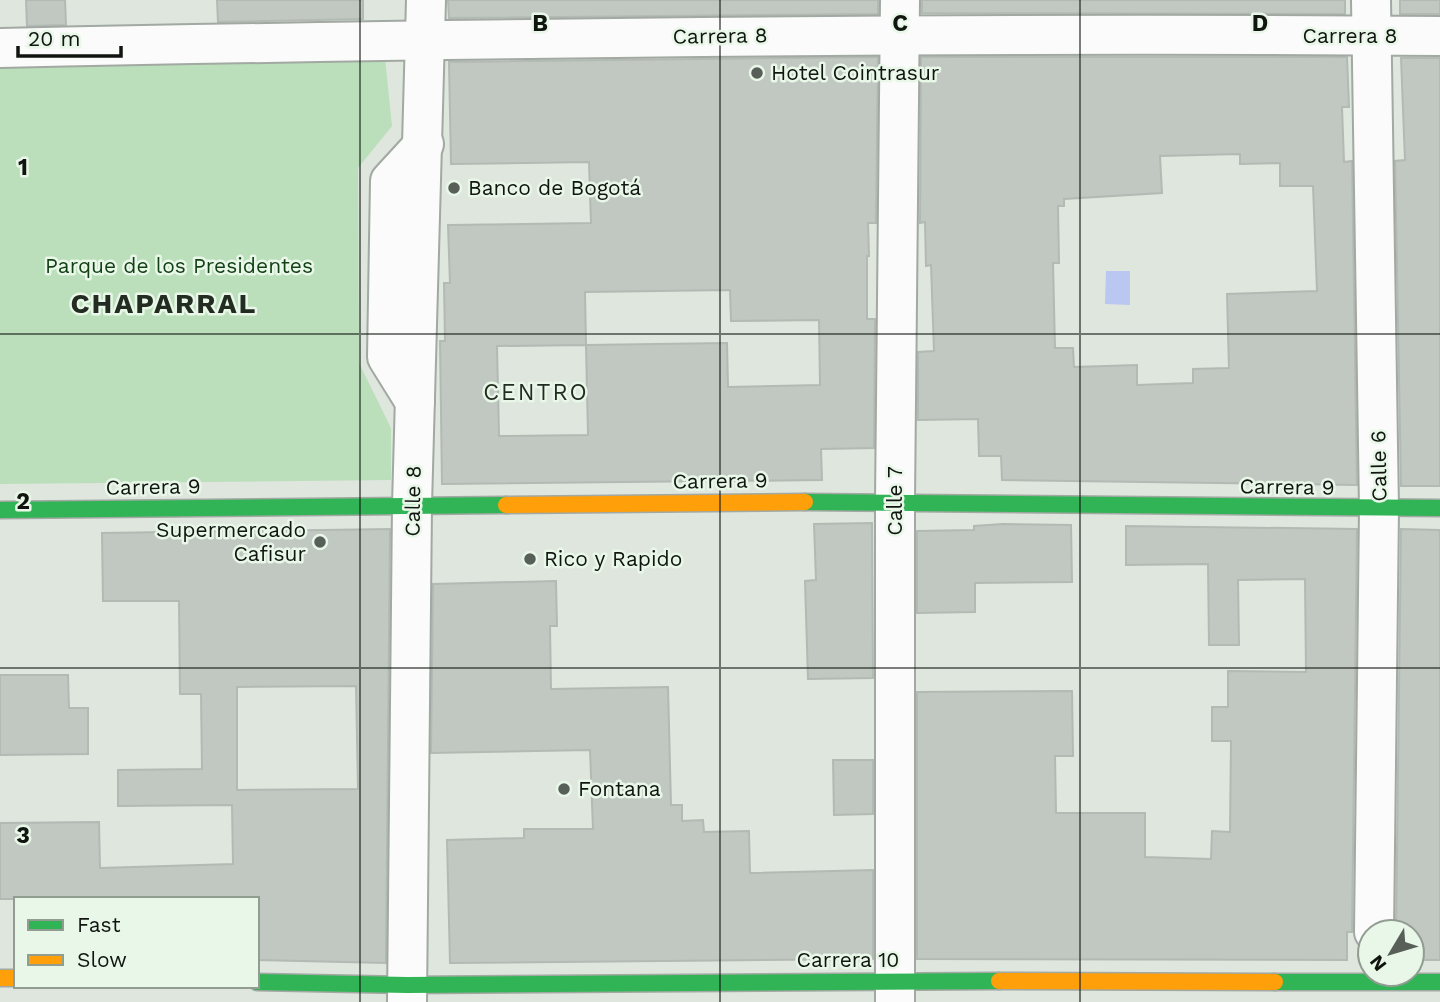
<svg xmlns="http://www.w3.org/2000/svg" width="1440" height="1002" font-family="'Work Sans',sans-serif">
<style>
.green{fill:#bbdebb}
.water{fill:#bac7f0}
.building{fill:#c1c7c1;stroke:#b3b9b3;stroke-width:2;fill-rule:evenodd}
.lines{fill:none;stroke-linecap:round;stroke-linejoin:round}
.street-casing{stroke:#a2a8a2;stroke-width:42}
.fast-casing{stroke:#a2a8a2;stroke-width:19}
.slow-casing{stroke:#a2a8a2;stroke-width:19}
.street{stroke:#fafbfa;stroke-width:38}
.fast{stroke:#30b455;stroke-width:16}
.slow{stroke:#ff9f0a;stroke-width:16}
.grid{fill:none;stroke:#101510;stroke-width:2;stroke-opacity:0.55}
.poi-dot{fill:#585e58;stroke:#e8f7e8;stroke-width:2.5}
.labels{text-anchor:middle;stroke-width:5;stroke-linejoin:round;paint-order:stroke}
.street-label{font-size:21px;fill:#101510;stroke:#e8f7e8}
.poi-label{font-size:21px;fill:#101510;stroke:#e8f7e8;text-anchor:start}
.park-label{font-size:21px;fill:#123f14;stroke:#e8f7e8}
.neighbourhood-label{font-size:23px;letter-spacing:2px;fill:#222c21;stroke:#e8f7e8}
.district-label{font-size:28px;font-weight:bold;letter-spacing:2px;fill:#222c21;stroke:#e8f7e8}
.grid-label{font-size:23px;text-anchor:middle;font-weight:bold;fill:#101510;stroke:#e8f7e8;stroke-width:5;stroke-linejoin:round;paint-order:stroke}
</style>
<rect width="100%" height="100%" fill="#dee6de"/>
<!-- green -->
<path class="green" d="M 385,58 L 392,126 L 358,168 L 359,363 L 391,428 L 391,480 L 0,484 L 0,66 Z"/>
<!-- water -->
<path class="water" d="M 1106,271 L 1130,271 L 1130,305 L 1105,304 Z"/>
<!-- building -->
<g class="building">
<path d="M 26,0 L 65,0 L 66,25 L 27,26 Z"/>
<path d="M 217,0 L 363,0 L 363,19 L 218,22 Z"/>
<path d="M 448,0 L 878,0 L 878,14 L 449,18 Z"/>
<path d="M 922,0 L 1345,0 L 1345,14 L 922,13 Z"/>
<rect x="1400" y="0" width="40" height="14"/>
<path d="M 878,57 L 876,223 L 868,223 L 869,256 L 867,256 L 867,319 L 875,319 L 874,448 L 821,449 L 822,480 L 442,484 L 440,341 L 445,341 L 444,283 L 450,283 L 448,225 L 591,223 L 589,162 L 451,164 L 449,62 ZM 730,290 L 731,321 L 819,320 L 820,385 L 728,387 L 727,343 L 586,345 L 585,292 ZM 586,345 L 588,435 L 499,436 L 497,346 Z"/>
<path d="M 921,57 L 1347,57 L 1349,107 L 1342,107 L 1344,162 L 1352,161 L 1357,485 L 1002,480 L 1001,456 L 979,456 L 978,419 L 918,420 L 918,352 L 934,351 L 931,265 L 926,266 L 925,222 L 920,223 ZM 1240,154 L 1240,164 L 1280,163 L 1280,186 L 1313,186 L 1317,291 L 1227,294 L 1229,368 L 1193,369 L 1193,383 L 1137,385 L 1137,365 L 1074,367 L 1073,348 L 1055,348 L 1053,263 L 1059,263 L 1058,206 L 1064,206 L 1064,199 L 1162,193 L 1160,156 Z"/>
<path d="M 1401,58 L 1440,58 L 1440,486 L 1401,486 L 1395,161 L 1405,160 Z"/>
<path d="M 872,523 L 873,678 L 808,679 L 805,581 L 816,580 L 814,524 Z"/>
<path d="M 1003,524 L 1071,525 L 1072,582 L 975,583 L 975,612 L 917,613 L 917,531 L 974,530 L 974,526 Z"/>
<path d="M 1126,526 L 1357,529 L 1352,932 L 1347,932 L 1347,960 L 917,959 L 917,692 L 1072,691 L 1073,756 L 1055,756 L 1056,813 L 1145,813 L 1145,857 L 1211,859 L 1212,831 L 1230,832 L 1231,741 L 1212,741 L 1212,707 L 1228,707 L 1228,671 L 1306,672 L 1305,579 L 1238,580 L 1239,645 L 1209,645 L 1208,564 L 1126,565 Z"/>
<path d="M 390,529 L 386,963 L 257,960 L 257,899 L 0,899 L 0,823 L 99,822 L 100,868 L 233,864 L 232,805 L 118,806 L 118,770 L 202,769 L 201,694 L 180,694 L 179,601 L 103,601 L 102,533 ZM 356,686 L 358,789 L 237,790 L 237,687 Z"/>
<path d="M 1401,529 L 1440,530 L 1440,960 L 1412,960 L 1412,932 L 1396,932 Z"/>
<path d="M 556,581 L 557,626 L 550,626 L 551,689 L 668,687 L 671,805 L 682,805 L 682,821 L 703,820 L 704,832 L 749,831 L 750,873 L 873,870 L 873,959 L 450,963 L 447,840 L 524,838 L 524,829 L 593,829 L 590,750 L 431,753 L 433,584 Z"/>
<path d="M 0,675 L 68,675 L 69,708 L 88,708 L 88,754 L 0,755 Z"/>
<path d="M 833,760 L 873,760 L 873,814 L 834,815 Z"/>
</g>
<g class="lines">
<defs>
<g id="street">
<path d="M 1371,0 L 1379,509 L 1374,932"/>
<path d="M 0,48 C 480,38 960,32 1440,36"/>
<path d="M 415,402 L 387,357 L 390,181 L 424,144"/>
<path d="M 407,1002 L 412,505 L 426,0"/>
<path d="M 895,1002 L 895,501 L 900,0"/>
</g>
<g id="fast">
<path d="M 805,502 L 1440,508"/>
<path d="M 0,510 L 506,505"/>
<path d="M 257,982 L 407,985 L 999,981"/>
<path d="M 1275,982 L 1440,982"/>
</g>
<g id="slow">
<path d="M 506,505 L 805,502"/>
<path d="M 0,978 L 16,978"/>
<path d="M 999,981 L 1275,982"/>
</g>
</defs>
<!-- street casing -->
<use href="#street" class="street-casing"/>
<!-- fast casing -->
<use href="#fast" class="fast-casing"/>
<!-- slow casing -->
<use href="#slow" class="slow-casing"/>
<!-- street -->
<use href="#street" class="street"/>
<!-- fast -->
<use href="#fast" class="fast"/>
<!-- slow -->
<use href="#slow" class="slow"/>
</g>
<!-- grid -->
<path class="grid" d="M 360,0 L 360,1002M 720,0 L 720,1002M 1080,0 L 1080,1002M 0,334 L 1440,334M 0,668 L 1440,668"/>
<!-- markers -->
<g class="poi-dot">
<circle cx="757" cy="73" r="7"/>
<circle cx="454" cy="188" r="7"/>
<circle cx="320" cy="542" r="7"/>
<circle cx="530" cy="559" r="7"/>
<circle cx="564" cy="789" r="7"/>
</g>
<g class="labels">
<!-- street labels -->
<g class="street-label">
<text transform="translate(720 36) rotate(-1)" y="7">Carrera 8</text>
<text x="1350" y="43">Carrera 8</text>
<text transform="translate(1379 466) rotate(-91)" y="7">Calle 6</text>
<text transform="translate(720 481) rotate(-1)" y="7">Carrera 9</text>
<text transform="translate(153 487) rotate(-1)" y="7">Carrera 9</text>
<text transform="translate(1287 487) rotate(1)" y="7">Carrera 9</text>
<text transform="translate(413 501) rotate(-89)" y="7">Calle 8</text>
<text transform="translate(895 501) rotate(-90)" y="7">Calle 7</text>
<text x="848" y="967">Carrera 10</text>
</g>
<!-- poi labels -->
<g class="poi-label">
<text x="771" y="80">Hotel Cointrasur</text>
<text x="468" y="195">Banco de Bogotá</text>
<text x="306" y="537" text-anchor="end">Supermercado<tspan x="306" dy="24">Cafisur</tspan></text>
<text x="544" y="566">Rico y Rapido</text>
<text x="578" y="796">Fontana</text>
</g>
<!-- park labels -->
<g class="park-label">
<text x="179" y="273">Parque de los Presidentes</text>
</g>
<!-- neighbourhood labels -->
<g class="neighbourhood-label">
<text x="536" y="400">CENTRO</text>
</g>
<!-- district labels -->
<g class="district-label">
<text x="164" y="313">CHAPARRAL</text>
</g>
</g>
<g class="grid-label">
<text x="540" y="31">B</text>
<text x="900" y="31">C</text>
<text x="1260" y="31">D</text>
<text x="23" y="175">1</text>
<text x="23" y="509">2</text>
<text x="23" y="843">3</text>
</g>
<!-- legend -->
<rect x="14" y="897" width="245" height="91" fill="#e8f7e8" stroke="#929d92" stroke-width="2"/>
<rect x="28" y="920" width="35" height="10" fill="#30b455" stroke="#929d92" stroke-width="2"/>
<text x="77" y="932" font-size="21" fill="#101510">Fast</text>
<rect x="28" y="955" width="35" height="10" fill="#ff9f0a" stroke="#929d92" stroke-width="2"/>
<text x="77" y="967" font-size="21" fill="#101510">Slow</text>
<!-- north arrow -->
<g transform="translate(1391 953) rotate(232)"><circle r="33" fill="#e8f7e8" stroke="#929d92" stroke-width="2"/>
<path d="M0-5L12 26L0 18L-12 26Z" fill="#585e58"/>
<text y="-10" font-size="19" font-weight="bold" text-anchor="middle" fill="#101510">N</text>
</g>
<!-- scale -->
<path d="M18 46v10h103v-10" fill="none" stroke="#101510" stroke-width="3.5"/>
<text x="28" y="46" font-size="21" fill="#101510" stroke="#e8f7e8" stroke-width="5" paint-order="stroke">20 m</text>
</svg>
